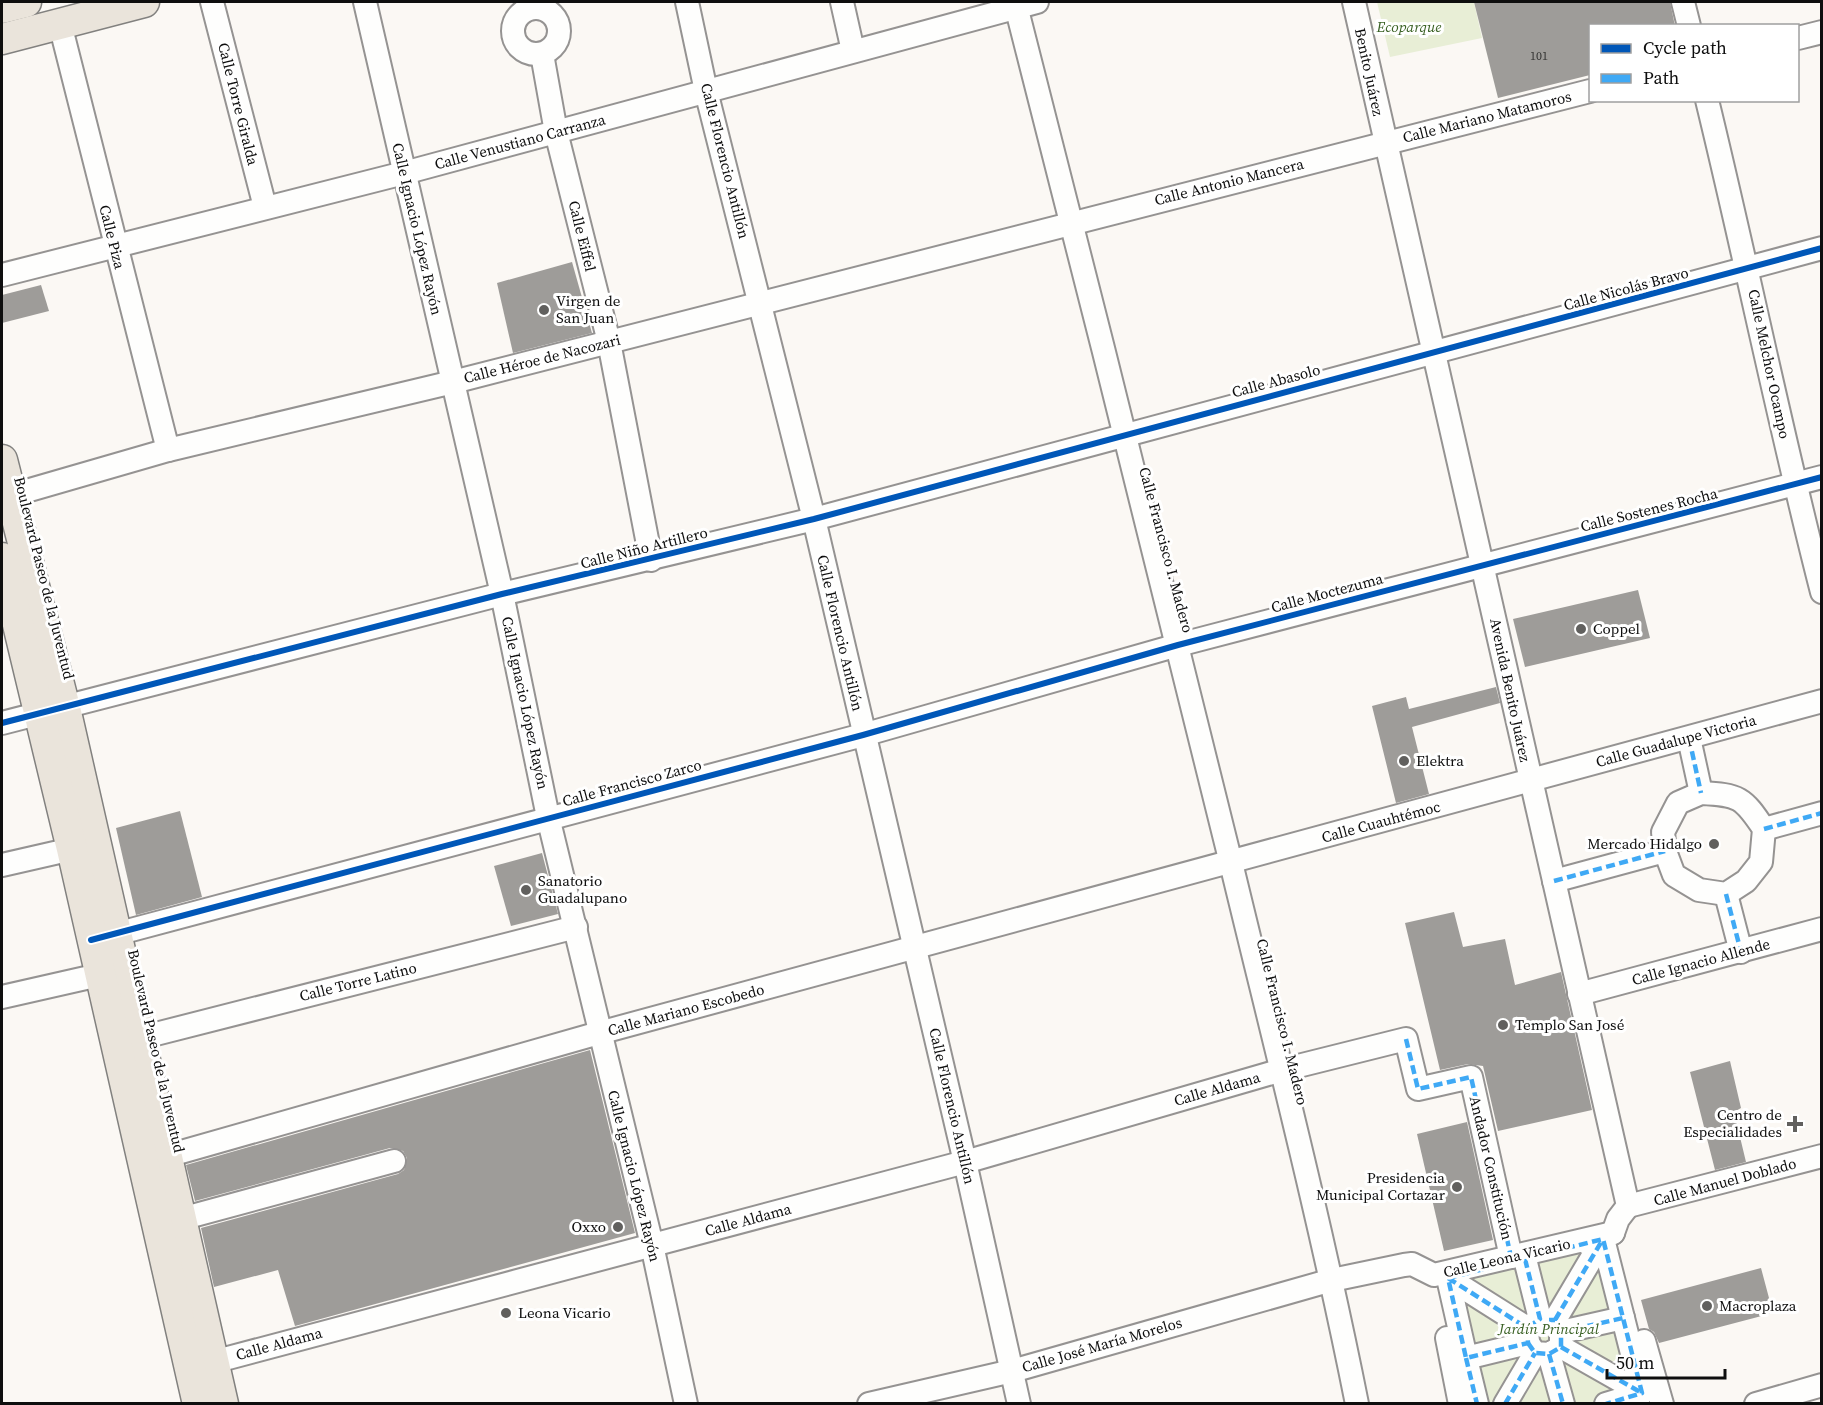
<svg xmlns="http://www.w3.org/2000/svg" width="1823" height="1405" font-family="'Source Serif 4',serif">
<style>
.green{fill:#e8eed6}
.building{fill:#9e9c99}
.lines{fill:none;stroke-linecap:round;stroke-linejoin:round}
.minor-casing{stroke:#959392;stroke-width:26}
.major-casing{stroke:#82817f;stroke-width:33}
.minor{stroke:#fefefd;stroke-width:22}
.major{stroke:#eae4db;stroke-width:30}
.quiet{stroke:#3fa9f5;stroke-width:4.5;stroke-dasharray:9 4.5;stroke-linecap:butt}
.cycleway-casing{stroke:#fff;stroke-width:10}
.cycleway{stroke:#0057b8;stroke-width:6}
.poi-dot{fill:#61605e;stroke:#fff;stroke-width:2}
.labels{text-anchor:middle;stroke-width:6;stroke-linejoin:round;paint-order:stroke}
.number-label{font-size:12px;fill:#323231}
.park-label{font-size:15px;font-style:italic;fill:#3a6124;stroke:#fff}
.street-label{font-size:15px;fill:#0e0e0e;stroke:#fff}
.poi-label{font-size:15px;fill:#0e0e0e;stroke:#fff;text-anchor:start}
</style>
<rect width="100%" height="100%" fill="#fbf8f4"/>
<!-- green -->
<g class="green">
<path d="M 1377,2 L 1474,2 L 1482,38 L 1390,57 Z"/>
<path d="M 1603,1239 L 1642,1393 L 1606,1403 L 1477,1403 L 1448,1278 Z"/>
</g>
<!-- building -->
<g class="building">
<path d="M 1474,2 L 1670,2 L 1675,26 L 1590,26 L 1590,75 L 1498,98 Z"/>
<path d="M 572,262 L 592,333 L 513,353 L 497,283 Z"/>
<path d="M 41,285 L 49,311 L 2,323 L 2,295 Z"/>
<path d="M 1638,590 L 1650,638 L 1525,667 L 1513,619 Z"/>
<path d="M 1496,687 L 1500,703 L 1412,727 L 1429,794 L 1396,803 L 1372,706 L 1406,697 L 1409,709 Z"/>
<path d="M 180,811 L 202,897 L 136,915 L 116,828 Z"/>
<path d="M 542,853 L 558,914 L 511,926 L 494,866 Z"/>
<path d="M 1454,912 L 1463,947 L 1505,939 L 1515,985 L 1561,972 L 1592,1110 L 1498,1131 L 1483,1066 L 1468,1064 L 1440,1070 L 1405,923 Z"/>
<path d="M 590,1050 L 635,1233 L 295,1326 L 278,1270 L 214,1287 L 201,1228 L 398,1174 L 404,1170 L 407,1158 L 403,1151 L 390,1148 L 195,1201 L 186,1165 Z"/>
<path d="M 1730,1061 L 1741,1108 L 1734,1112 L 1746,1162 L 1715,1170 L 1690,1072 Z"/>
<path d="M 1467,1122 L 1493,1240 L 1444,1251 L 1417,1134 Z"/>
<path d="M 1761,1268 L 1773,1313 L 1659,1343 L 1654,1332 L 1649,1329 L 1641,1300 Z"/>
</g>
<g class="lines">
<defs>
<g id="minor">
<path d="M 212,2 L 265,207"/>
<path d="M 365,2 L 502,594 L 548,817 L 652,1245 L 686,1404"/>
<path d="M 687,2 L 706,91 L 814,519 L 965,1162 L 1019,1404"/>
<path d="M 842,2 L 853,51"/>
<path d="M 1015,2 C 1089,290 1161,578 1232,867 C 1275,1045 1321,1223 1357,1404"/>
<path d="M 1354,2 L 1628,1206 L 1618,1219 L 1613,1233"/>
<path d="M 1683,2 L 1689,26"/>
<circle cx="536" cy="31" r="23"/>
<path d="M 60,24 L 168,450"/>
<path d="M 1798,38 L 1822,32"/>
<path d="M 542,54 L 556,132 L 609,342 L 651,560"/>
<path d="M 1707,100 C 1747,264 1780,429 1822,592"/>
<path d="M 2,275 L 404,173 L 1037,2"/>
<path d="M 2,498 L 168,450 L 453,382 L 1590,91"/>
<path d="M 2,723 L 502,594 L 814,519 L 1822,248"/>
<path d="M 1689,738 L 1701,793"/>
<path d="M 1701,793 C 1739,795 1743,797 1764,829 L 1761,862 L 1746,881 L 1726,894 L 1699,890 L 1674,875 L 1665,851 L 1663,832 L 1678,803 Z"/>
<path d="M 1764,829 L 1822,813"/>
<path d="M 2,865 L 72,849"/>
<path d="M 1554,881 L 1665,851"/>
<path d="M 1726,894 L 1741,952"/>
<path d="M 101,938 L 863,735 L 1178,645 L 1822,477"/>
<path d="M 1579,994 L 1822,929"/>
<path d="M 2,997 L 99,975"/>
<path d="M 140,1038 L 576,927"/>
<path d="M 153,1160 L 599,1033 L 1822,701"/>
<path d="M 1628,1206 L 1822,1156"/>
<path d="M 166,1223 L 394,1161"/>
<path d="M 1587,1243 L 1603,1239 L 1642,1393 L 1606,1404"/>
<path d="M 1525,1259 L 1540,1319 L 1527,1328 L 1448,1278 L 1466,1358 L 1528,1343 L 1527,1328"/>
<path d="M 1555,1320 L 1603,1239"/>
<path d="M 1561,1332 L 1623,1318"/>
<path d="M 1447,1338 L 1460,1404"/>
<path d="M 1644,1341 L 1662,1404"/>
<path d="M 1528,1343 L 1535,1353 L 1549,1354 L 1561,1347 L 1561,1332"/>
<path d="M 1561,1347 L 1642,1393"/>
<path d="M 1549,1354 L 1563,1404"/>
<path d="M 213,1362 L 965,1162 L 1282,1070 L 1406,1039 L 1418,1089 L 1471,1077 L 1511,1257"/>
<path d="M 1468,1367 L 1477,1404"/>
<path d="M 869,1404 L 1012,1371 L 1332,1280 L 1404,1265 L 1412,1264 L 1434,1275 L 1613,1233"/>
<path d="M 1505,1404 L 1535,1353"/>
<path d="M 1756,1404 L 1822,1385"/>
</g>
<g id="major">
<path d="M 2,8 L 26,2"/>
<path d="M 2,39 L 144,2"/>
<path d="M 2,460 L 65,708 L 223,1404"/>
<path d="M 2,558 L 72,849 L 198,1404"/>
</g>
</defs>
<!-- minor casing -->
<use href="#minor" class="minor-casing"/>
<!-- major casing -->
<use href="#major" class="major-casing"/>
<!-- minor -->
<use href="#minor" class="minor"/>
<!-- major -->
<use href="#major" class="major"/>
<!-- quiet -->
<g class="quiet">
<path d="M 1689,738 L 1701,793"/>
<path d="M 1764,829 L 1822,813"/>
<path d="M 1554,881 L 1665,851"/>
<path d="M 1726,894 L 1741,952"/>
<path d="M 1406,1039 L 1418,1089 L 1471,1077 L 1511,1257"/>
<path d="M 1525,1259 L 1540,1319 L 1527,1328 L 1448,1278 L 1466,1358 L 1528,1343 L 1527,1328"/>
<path d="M 1448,1278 L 1603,1239 L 1642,1393 L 1606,1404"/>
<path d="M 1555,1320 L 1603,1239"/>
<path d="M 1561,1332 L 1623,1318"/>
<path d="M 1528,1343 L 1535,1353 L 1549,1354 L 1561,1347 L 1561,1332 L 1555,1320 L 1549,1320"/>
<path d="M 1561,1347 L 1642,1393"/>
<path d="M 1549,1354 L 1563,1404"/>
<path d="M 1466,1358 L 1477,1404"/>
<path d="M 1505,1404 L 1535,1353"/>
</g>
<defs>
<g id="cycleway">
<path d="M 2,723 L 502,594 L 814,519 L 1822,248"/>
<path d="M 91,940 L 863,735 L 1178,645 L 1822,477"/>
</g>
</defs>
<!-- cycleway casing -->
<use href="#cycleway" class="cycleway-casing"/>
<!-- cycleway -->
<use href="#cycleway" class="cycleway"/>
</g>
<!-- markers -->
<g class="poi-dot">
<circle cx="544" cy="310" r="6"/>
<circle cx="1581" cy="629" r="6"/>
<circle cx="1404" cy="761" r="6"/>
<circle cx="1714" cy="844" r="6"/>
<circle cx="526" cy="890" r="6"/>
<circle cx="1503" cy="1025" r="6"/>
<path d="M1792 1115h6v6h6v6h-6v6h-6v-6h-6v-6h6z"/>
<circle cx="1457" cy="1187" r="6"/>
<circle cx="618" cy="1227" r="6"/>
<circle cx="1707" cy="1306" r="6"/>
<circle cx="506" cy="1313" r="6"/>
</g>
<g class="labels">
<!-- number labels -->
<g class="number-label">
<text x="1539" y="60">101</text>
</g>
<!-- park labels -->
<g class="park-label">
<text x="1409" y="32">Ecoparque</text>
<text x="1549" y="1334">Jardín Principal</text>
</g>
<!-- street labels -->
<g class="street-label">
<text transform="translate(1369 72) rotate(78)" y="5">Benito Juárez</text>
<text transform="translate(238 104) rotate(76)" y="5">Calle Torre Giralda</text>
<text transform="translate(1487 117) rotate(-14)" y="5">Calle Mariano Matamoros</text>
<text transform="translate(520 142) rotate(-15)" y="5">Calle Venustiano Carranza</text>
<text transform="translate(725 161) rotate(76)" y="5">Calle Florencio Antillón</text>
<text transform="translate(1229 182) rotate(-14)" y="5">Calle Antonio Mancera</text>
<text transform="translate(417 229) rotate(77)" y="5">Calle Ignacio López Rayón</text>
<text transform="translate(582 236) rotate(76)" y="5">Calle Eiffel</text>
<text transform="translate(112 237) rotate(76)" y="5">Calle Piza</text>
<text transform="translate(1626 289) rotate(-15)" y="5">Calle Nicolás Bravo</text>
<text transform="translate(542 359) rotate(-14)" y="5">Calle Héroe de Nacozari</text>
<text transform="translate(1769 364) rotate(78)" y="5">Calle Melchor Ocampo</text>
<text transform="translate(1276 381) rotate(-15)" y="5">Calle Abasolo</text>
<text transform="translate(1649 510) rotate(-14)" y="5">Calle Sostenes Rocha</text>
<text transform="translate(644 548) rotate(-14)" y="5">Calle Niño Artillero</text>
<text transform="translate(1166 550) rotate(75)" y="5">Calle Francisco I. Madero</text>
<text transform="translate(44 578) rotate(76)" y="5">Boulevard Paseo de la Juventud</text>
<text transform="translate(1327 593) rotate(-15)" y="5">Calle Moctezuma</text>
<text transform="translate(840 633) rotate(77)" y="5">Calle Florencio Antillón</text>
<text transform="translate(1510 690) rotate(78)" y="5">Avenida Benito Juárez</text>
<text transform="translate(525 703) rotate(78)" y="5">Calle Ignacio López Rayón</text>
<text transform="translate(1676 741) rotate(-15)" y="5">Calle Guadalupe Victoria</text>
<text transform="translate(632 783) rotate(-15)" y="5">Calle Francisco Zarco</text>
<text transform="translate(1381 822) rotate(-15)" y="5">Calle Cuauhtémoc</text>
<text transform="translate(1701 962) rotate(-15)" y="5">Calle Ignacio Allende</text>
<text transform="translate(358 982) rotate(-14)" y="5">Calle Torre Latino</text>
<text transform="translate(686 1010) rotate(-15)" y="5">Calle Mariano Escobedo</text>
<text transform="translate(1282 1022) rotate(76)" y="5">Calle Francisco I. Madero</text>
<text transform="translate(156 1051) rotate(77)" y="5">Boulevard Paseo de la Juventud</text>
<text transform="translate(1217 1089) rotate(-16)" y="5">Calle Aldama</text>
<text transform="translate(952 1106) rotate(77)" y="5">Calle Florencio Antillón</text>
<text transform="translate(1491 1168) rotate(77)" y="5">Andador Constitución</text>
<text transform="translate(634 1176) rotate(76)" y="5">Calle Ignacio López Rayón</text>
<text transform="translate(1725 1182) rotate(-15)" y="5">Calle Manuel Doblado</text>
<text transform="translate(748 1220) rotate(-15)" y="5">Calle Aldama</text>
<text transform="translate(1507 1258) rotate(-13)" y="5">Calle Leona Vicario</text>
<text transform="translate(279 1344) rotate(-15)" y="5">Calle Aldama</text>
<text transform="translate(1102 1345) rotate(-16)" y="5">Calle José María Morelos</text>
</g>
<!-- poi labels -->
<g class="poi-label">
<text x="556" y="306">Virgen de<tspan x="556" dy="17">San Juan</tspan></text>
<text x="1593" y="634">Coppel</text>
<text x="1416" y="766">Elektra</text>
<text x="1702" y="849" text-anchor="end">Mercado Hidalgo</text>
<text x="538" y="886">Sanatorio<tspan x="538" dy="17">Guadalupano</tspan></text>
<text x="1515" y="1030">Templo San José</text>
<text x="1782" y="1120" text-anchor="end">Centro de<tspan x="1782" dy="17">Especialidades</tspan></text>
<text x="1445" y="1183" text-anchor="end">Presidencia<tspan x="1445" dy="17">Municipal Cortazar</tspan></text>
<text x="606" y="1232" text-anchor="end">Oxxo</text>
<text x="1719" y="1311">Macroplaza</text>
<text x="518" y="1318">Leona Vicario</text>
</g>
</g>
<!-- border -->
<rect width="1823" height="1405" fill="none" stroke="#0e0e0e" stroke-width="6"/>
<!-- legend -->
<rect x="1589" y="24" width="210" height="78" fill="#ffffff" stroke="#9f9f9f" stroke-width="1.5"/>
<rect x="1601" y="44" width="30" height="9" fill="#0057b8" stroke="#9f9f9f" stroke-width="1.5"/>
<text x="1643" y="54" font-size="18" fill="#0e0e0e">Cycle path</text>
<rect x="1601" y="74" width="30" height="9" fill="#3fa9f5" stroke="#9f9f9f" stroke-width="1.5"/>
<text x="1643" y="84" font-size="18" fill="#0e0e0e">Path</text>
<!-- scale -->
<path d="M1607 1369v9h118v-9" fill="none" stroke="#0e0e0e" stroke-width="3"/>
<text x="1616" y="1369" font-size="18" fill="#0e0e0e" stroke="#ffffff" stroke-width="4.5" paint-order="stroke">50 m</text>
</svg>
